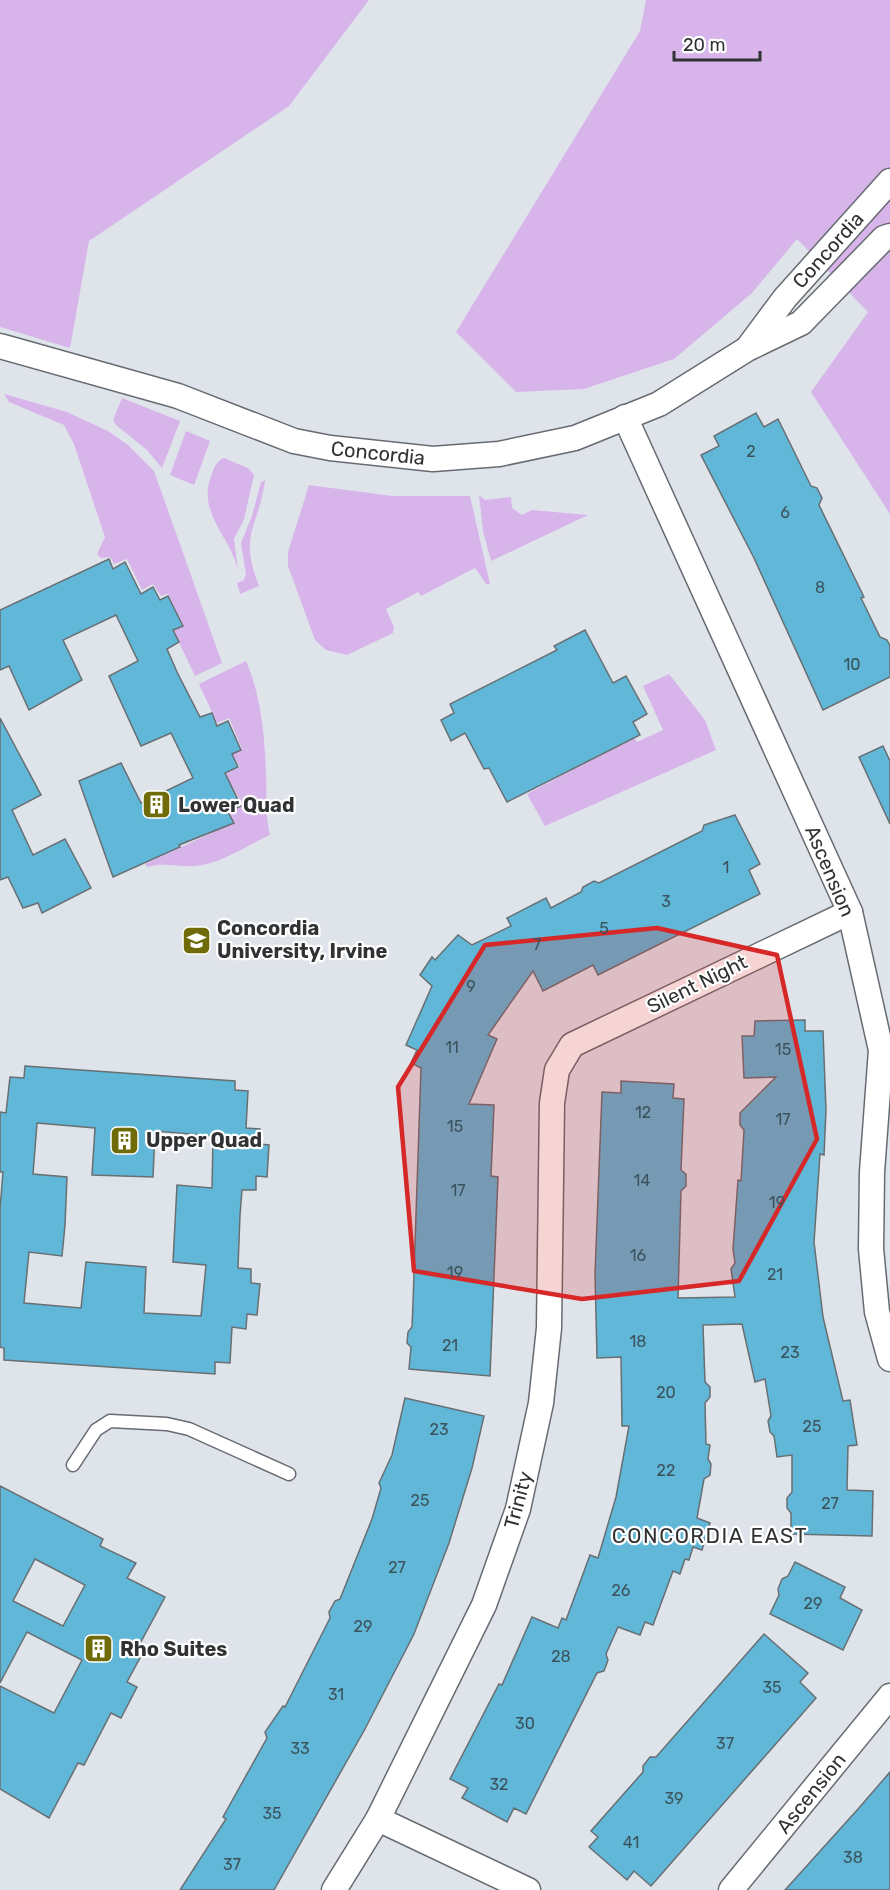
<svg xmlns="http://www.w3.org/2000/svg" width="890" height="1890" font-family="Rubik,sans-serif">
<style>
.green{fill:#d7b4ea}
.building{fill:#60b7d7;stroke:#686f73;stroke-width:1.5;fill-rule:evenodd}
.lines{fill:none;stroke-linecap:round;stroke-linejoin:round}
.lane-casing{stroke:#676b71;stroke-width:15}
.street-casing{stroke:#676b71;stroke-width:27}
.lane{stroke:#fff;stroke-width:12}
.street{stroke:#fff;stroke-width:24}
.marked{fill:#d62828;fill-opacity:0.2;stroke:#d62828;stroke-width:4.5;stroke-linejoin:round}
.labels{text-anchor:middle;stroke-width:4.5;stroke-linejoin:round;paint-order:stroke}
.number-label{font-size:16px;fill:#3c535d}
.street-label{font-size:20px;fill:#303234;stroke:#fff}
.poi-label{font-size:20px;font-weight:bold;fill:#303234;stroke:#fff;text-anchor:start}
.neighbourhood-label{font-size:21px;letter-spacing:1.5px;fill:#303234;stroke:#fff}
</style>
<rect width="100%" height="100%" fill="#dfe4eb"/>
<!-- green -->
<g class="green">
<path d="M 0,0 L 369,0 L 289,106 L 89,241 L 70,348 L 0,327 Z"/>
<path d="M 646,0 L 890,0 L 890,514 L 811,392 L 868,312 L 797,239 L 752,293 L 674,359 L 584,389 L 516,392 L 456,332 L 640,31 Z"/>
<path d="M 4,394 L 67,412 L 108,431 L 128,445 L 154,471 L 222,663 L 195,676 L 173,630 L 183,625 L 168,594 L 161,596 L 153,584 L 142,590 L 127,559 L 114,564 L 110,557 L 101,558 L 97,554 L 105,537 L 74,444 L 64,425 L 9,402 Z"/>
<path d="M 122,398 L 180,421 L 162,468 L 147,450 L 116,425 L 113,420 Z"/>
<path d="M 186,431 L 210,441 L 194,485 L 170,475 Z"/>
<path d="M 224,458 L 248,468 L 254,475 L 244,519 L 234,539 L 238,571 C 231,536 197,514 211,476 C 214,468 216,461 224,458 Z"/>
<path d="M 265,480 C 259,528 238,532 259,586 L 240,594 L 237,583 L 244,580 L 246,574 L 241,543 L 252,516 L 261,482 Z"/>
<path d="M 309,485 L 392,496 L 470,496 L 490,584 L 486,584 L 475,568 L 421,596 L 418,592 L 386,609 L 394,627 L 393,633 L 347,655 L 326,650 L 315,640 L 288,566 L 288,552 Z"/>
<path d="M 479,495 L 485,500 L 511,497 L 512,508 L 522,515 L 532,510 L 588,515 L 491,561 L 483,531 Z"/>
<path d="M 246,661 C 261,695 265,738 266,775 C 267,795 265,815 270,835 C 248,845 220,864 195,866 C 178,867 164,862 147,867 L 145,864 L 233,823 L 228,813 L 243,805 L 225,774 L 240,767 L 232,754 L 242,749 L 229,718 L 217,723 L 199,684 Z"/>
<path d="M 669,674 L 705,720 L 716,750 L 545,826 L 527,794 L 634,737 L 637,742 L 663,730 L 643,686 Z"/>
</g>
<!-- building -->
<g class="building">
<path d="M 756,413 L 764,427 L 778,419 L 811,486 L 817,488 L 822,498 L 819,505 L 864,597 L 861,598 L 880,637 L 887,640 L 890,646 L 890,677 L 823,710 L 754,558 L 701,455 L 719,446 L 714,436 Z"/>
<path d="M 109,559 L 113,569 L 125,562 L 141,594 L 153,587 L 160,600 L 168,596 L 183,626 L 173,630 L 179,642 L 167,649 L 177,672 L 200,717 L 212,713 L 217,726 L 228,721 L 241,750 L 232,754 L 238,767 L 225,773 L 241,806 L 228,812 L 234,823 L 179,845 L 180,847 L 113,877 L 79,781 L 121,763 L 141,803 L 193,778 L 171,733 L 141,746 L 109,676 L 138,661 L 116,615 L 63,640 L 82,680 L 29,710 L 9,666 L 0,670 L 0,610 Z"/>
<path d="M 585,630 L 613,683 L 626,676 L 647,714 L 633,722 L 640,735 L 507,802 L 489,768 L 484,769 L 465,733 L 451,741 L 441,720 L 454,713 L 450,704 L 557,650 L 554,646 Z"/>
<path d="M 0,718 L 41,795 L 12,810 L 33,855 L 65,839 L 91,888 L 42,913 L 38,903 L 23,908 L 8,877 L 0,880 Z"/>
<path d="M 883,746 L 890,761 L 890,824 L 859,757 Z"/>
<path d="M 735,815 L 760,864 L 749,870 L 760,894 L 598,975 L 593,965 L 543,991 L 533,971 L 488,1035 L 497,1039 L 469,1104 L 494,1105 L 491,1176 L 498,1177 L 490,1376 L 409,1369 L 411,1347 L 407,1343 L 408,1332 L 412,1327 L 413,1303 L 421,1068 L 411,1063 L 417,1050 L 406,1045 L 432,986 L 420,975 L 432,957 L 435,960 L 458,935 L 472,945 L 511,926 L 507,918 L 546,898 L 551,908 L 581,892 L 583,887 L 594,881 L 599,883 L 702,831 L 704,825 Z"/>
<path d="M 805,1020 L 805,1031 L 823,1031 L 826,1110 L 824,1155 L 820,1154 L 814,1242 L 823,1317 L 843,1401 L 850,1400 L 857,1445 L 848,1446 L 847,1490 L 873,1491 L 872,1536 L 791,1534 L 791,1513 L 787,1508 L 787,1498 L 792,1492 L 792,1455 L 777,1457 L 774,1436 L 770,1432 L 768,1421 L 771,1416 L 765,1379 L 755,1382 L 742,1324 L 703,1325 L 705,1382 L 710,1387 L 710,1397 L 705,1403 L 706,1444 L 710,1445 L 708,1459 L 711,1464 L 710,1475 L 704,1479 L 697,1518 L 710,1523 L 702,1550 L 693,1547 L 689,1560 L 685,1559 L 680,1574 L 673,1571 L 653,1625 L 645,1622 L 640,1635 L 618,1627 L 606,1654 L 608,1660 L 604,1671 L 597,1673 L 526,1814 L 514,1808 L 507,1822 L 462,1798 L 468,1788 L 450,1779 L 499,1684 L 502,1685 L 532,1617 L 558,1628 L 562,1618 L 566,1620 L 590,1555 L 598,1558 L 616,1497 L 629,1426 L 622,1426 L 621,1357 L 597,1358 L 595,1274 L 602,1092 L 621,1093 L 621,1081 L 674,1084 L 673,1098 L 684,1099 L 681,1170 L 686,1174 L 686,1186 L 681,1191 L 678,1298 L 735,1297 L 731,1269 L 735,1263 L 733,1249 L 738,1180 L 741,1181 L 744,1130 L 740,1125 L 740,1113 L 776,1077 L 744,1078 L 742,1036 L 754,1036 L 755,1021 Z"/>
<path d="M 25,1066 L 235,1081 L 235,1090 L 248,1091 L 246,1128 L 260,1129 L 259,1144 L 269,1145 L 267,1177 L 256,1176 L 256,1190 L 242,1190 L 240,1215 L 238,1268 L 251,1269 L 251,1283 L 260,1284 L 257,1315 L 247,1314 L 246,1329 L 232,1327 L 230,1363 L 215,1362 L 215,1374 L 4,1360 L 4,1348 L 0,1347 L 0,1209 L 3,1172 L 0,1172 L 0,1112 L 6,1113 L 10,1077 L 24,1078 ZM 37,1123 L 95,1128 L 92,1175 L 153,1177 L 155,1131 L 213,1136 L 212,1188 L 177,1185 L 173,1262 L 206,1265 L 201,1316 L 144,1313 L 146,1267 L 86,1262 L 81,1308 L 24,1303 L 29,1252 L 62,1256 L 65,1225 L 67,1177 L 33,1174 Z"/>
<path d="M 405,1398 L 484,1416 L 472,1468 L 449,1543 L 414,1634 L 365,1729 L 274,1890 L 180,1890 L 226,1819 L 223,1817 L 267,1738 L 265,1732 L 283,1706 L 285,1707 L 330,1618 L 329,1612 L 335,1601 L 340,1599 L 372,1519 L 381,1488 L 379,1483 L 392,1455 Z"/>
<path d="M 0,1486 L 103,1539 L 100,1546 L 136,1563 L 127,1578 L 165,1597 L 135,1653 L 141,1656 L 127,1682 L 137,1687 L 121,1718 L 111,1713 L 84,1765 L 78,1763 L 49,1818 L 0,1789 L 0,1686 L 54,1713 L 82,1660 L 27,1632 L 0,1683 ZM 35,1559 L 85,1585 L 63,1626 L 13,1601 Z"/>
<path d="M 795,1562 L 845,1587 L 840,1598 L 862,1610 L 843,1650 L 770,1614 L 779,1595 L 778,1589 L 782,1579 L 788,1576 Z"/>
<path d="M 764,1634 L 808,1673 L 800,1682 L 816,1698 L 651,1886 L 634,1871 L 627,1880 L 589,1847 L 598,1837 L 591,1831 L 643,1772 L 643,1766 L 650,1757 L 656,1757 Z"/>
<path d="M 890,1772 L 890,1890 L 785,1890 L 858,1809 Z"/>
</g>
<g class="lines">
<defs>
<path id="lane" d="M 73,1465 L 96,1430 L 110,1421 L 167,1424 L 189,1429 L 289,1474"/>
<g id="street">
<path d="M 750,345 L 785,298 L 890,181"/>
<path d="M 0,346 L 178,396 L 294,441 L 330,448 L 433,459 L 499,454 L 575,438 L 659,404 L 747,349 L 801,323 L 884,238 L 890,236"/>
<path d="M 625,417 L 850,912 L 881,1050 L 872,1172 L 871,1249 L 877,1312 L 890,1359"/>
<path d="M 378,1819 L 528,1890"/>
<path d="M 334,1890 L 378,1819 L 484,1605 L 518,1509 L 541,1403 L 549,1328 L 552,1103 L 557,1070 L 572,1045 L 850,912"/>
<path d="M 731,1890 L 890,1696"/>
</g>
</defs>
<!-- lane casing -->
<use href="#lane" class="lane-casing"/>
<!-- street casing -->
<use href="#street" class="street-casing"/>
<!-- lane -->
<use href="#lane" class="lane"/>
<!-- street -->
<use href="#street" class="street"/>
</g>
<!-- marked area -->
<path class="marked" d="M 657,928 L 777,955 L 817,1139 L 739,1281 L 582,1299 L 414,1271 L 398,1087 L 485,945 Z"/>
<!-- icons -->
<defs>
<symbol id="building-square" viewBox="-11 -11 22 22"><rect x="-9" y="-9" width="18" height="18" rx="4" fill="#6f6b08" stroke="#fff"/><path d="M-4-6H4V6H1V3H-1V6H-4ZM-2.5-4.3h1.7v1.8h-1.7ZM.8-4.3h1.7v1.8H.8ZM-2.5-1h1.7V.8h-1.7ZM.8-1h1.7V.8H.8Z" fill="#fff"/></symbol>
<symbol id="university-square" viewBox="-11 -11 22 22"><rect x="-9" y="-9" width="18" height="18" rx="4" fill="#6f6b08" stroke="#fff"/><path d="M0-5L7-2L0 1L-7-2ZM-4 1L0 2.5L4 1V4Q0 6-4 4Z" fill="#fff"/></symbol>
</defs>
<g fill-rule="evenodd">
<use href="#building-square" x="140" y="788" width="33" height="33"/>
<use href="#university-square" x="180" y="924" width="33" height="33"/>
<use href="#building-square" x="108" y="1124" width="33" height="33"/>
<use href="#building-square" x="82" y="1632" width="33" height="33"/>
</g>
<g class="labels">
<!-- number labels -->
<g class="number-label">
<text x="751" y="457">2</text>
<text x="785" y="518">6</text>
<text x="820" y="593">8</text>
<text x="852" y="670">10</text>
<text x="726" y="873">1</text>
<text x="666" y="907">3</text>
<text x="604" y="934">5</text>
<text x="537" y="950">7</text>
<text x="471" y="992">9</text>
<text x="452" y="1053">11</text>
<text x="783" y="1055">15</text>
<text x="643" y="1118">12</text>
<text x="783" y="1125">17</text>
<text x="455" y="1132">15</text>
<text x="642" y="1186">14</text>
<text x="458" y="1196">17</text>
<text x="777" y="1208">19</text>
<text x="638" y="1261">16</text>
<text x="455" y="1278">19</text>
<text x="775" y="1280">21</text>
<text x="638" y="1347">18</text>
<text x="450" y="1351">21</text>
<text x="790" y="1358">23</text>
<text x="666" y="1398">20</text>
<text x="812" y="1432">25</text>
<text x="439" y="1435">23</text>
<text x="666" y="1476">22</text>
<text x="420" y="1506">25</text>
<text x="830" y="1509">27</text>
<text x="397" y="1573">27</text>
<text x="621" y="1596">26</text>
<text x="813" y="1609">29</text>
<text x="363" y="1632">29</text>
<text x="561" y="1662">28</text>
<text x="772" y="1693">35</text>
<text x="336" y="1700">31</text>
<text x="525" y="1729">30</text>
<text x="725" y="1749">37</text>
<text x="300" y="1754">33</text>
<text x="499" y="1790">32</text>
<text x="674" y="1804">39</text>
<text x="272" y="1819">35</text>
<text x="631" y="1848">41</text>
<text x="853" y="1863">38</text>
<text x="232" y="1870">37</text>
</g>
<!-- street labels -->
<g class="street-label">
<text transform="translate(828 250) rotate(-48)" y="7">Concordia</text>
<text transform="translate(378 453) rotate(6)" y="7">Concordia</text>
<text transform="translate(830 871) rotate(67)" y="7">Ascension</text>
<text transform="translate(697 984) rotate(-26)" y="7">Silent Night</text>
<text transform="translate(518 1500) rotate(-75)" y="7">Trinity</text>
<text transform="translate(811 1793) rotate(-51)" y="7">Ascension</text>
</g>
<!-- poi labels -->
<g class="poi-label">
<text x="178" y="812">Lower Quad</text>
<text x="217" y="935">Concordia<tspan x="217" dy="23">University, Irvine</tspan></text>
<text x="146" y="1147">Upper Quad</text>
<text x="120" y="1656">Rho Suites</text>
</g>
<!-- neighbourhood labels -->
<g class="neighbourhood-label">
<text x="710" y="1543">CONCORDIA EAST</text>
</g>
</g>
<!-- scale -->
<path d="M674 51v9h86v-9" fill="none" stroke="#303234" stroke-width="3"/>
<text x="683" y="51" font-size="18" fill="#303234" stroke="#ffffff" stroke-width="4.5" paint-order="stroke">20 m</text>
</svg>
